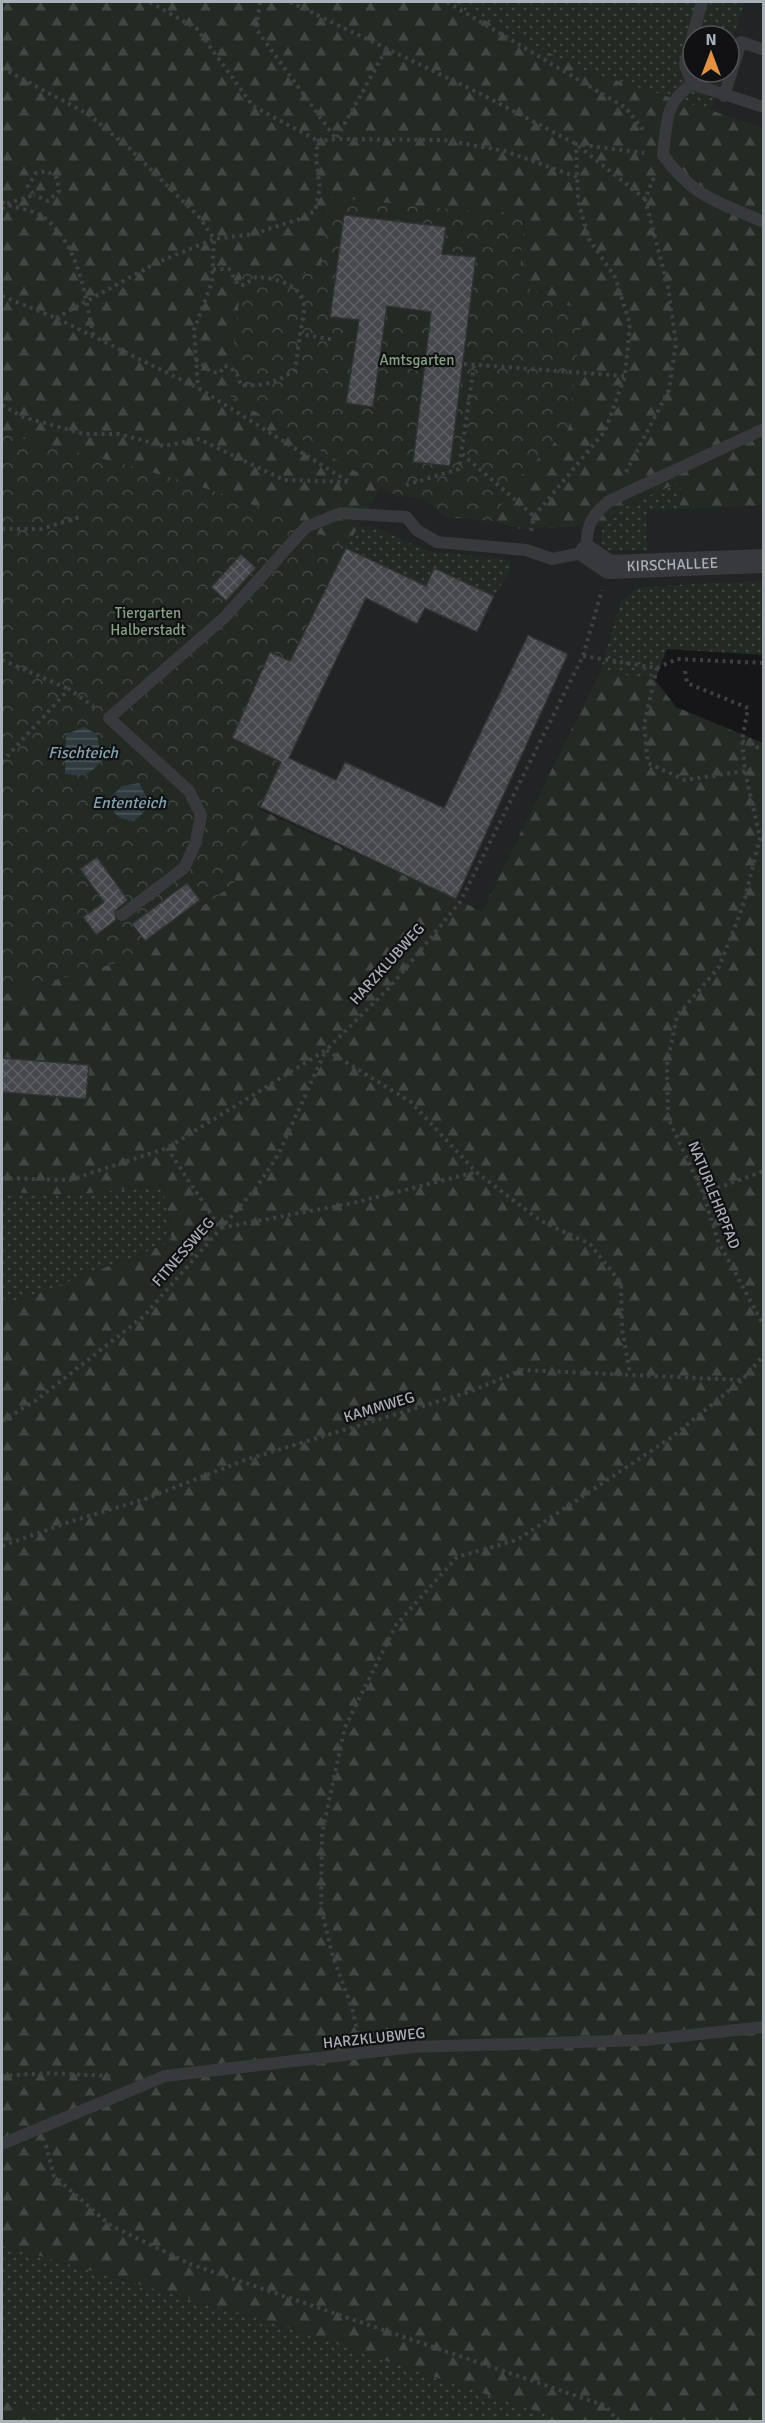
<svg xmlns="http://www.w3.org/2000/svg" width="765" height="2423" font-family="Signika,sans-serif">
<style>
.built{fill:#222325}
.grass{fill:url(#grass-dots)}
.forest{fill:url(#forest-firs)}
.park{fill:url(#park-crowns)}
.water{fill:url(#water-rules)}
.building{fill:url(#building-cross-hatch);stroke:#303134;stroke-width:1.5}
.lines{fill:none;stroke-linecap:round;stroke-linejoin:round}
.path{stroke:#3e4043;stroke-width:4;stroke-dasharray:3 4.5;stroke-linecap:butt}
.service{stroke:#37393c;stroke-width:12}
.minor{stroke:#37393c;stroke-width:24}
.labels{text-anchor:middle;stroke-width:4.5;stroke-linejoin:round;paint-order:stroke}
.park-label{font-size:15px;fill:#85a082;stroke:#111113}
.street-label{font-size:15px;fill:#a9b0b7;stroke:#111113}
.water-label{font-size:16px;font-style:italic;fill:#83a2af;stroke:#111113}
</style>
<defs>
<pattern id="grass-dots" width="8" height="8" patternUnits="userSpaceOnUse" patternTransform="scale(1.5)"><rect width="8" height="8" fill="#232a23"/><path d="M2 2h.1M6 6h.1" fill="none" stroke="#404641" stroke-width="1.8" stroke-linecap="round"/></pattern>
<pattern id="forest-firs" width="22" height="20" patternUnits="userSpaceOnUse" patternTransform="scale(1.5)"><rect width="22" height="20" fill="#232a23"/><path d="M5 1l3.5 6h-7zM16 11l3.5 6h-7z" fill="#404641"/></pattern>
<pattern id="park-crowns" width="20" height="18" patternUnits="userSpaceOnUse" patternTransform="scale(1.5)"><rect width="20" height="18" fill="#232a23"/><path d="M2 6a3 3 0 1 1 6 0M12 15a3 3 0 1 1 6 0" fill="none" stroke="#404641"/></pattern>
<pattern id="water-rules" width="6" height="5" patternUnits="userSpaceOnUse" patternTransform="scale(1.5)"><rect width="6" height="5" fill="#303b40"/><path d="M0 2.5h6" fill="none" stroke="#4b5559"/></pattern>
<pattern id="building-cross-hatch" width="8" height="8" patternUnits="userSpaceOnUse" patternTransform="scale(1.5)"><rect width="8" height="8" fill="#45474b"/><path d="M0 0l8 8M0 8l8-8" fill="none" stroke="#5d5f63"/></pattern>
</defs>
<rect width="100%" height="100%" fill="#161618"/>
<!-- built -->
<g class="built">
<path d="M 745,2 L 763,2 L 763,127 L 711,111 L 723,72 L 729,72 L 729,53 Z"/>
<path d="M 243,266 L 563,527 L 603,526 L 600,542 L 609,551 L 648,550 L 647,509 L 763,506 L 763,580 L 637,587 L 620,602 L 600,671 L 482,911 L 259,808 L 249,747 L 346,548 Z"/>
</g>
<!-- grass -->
<g class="grass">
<path d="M 449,2 L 745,2 L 729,53 L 729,36 L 693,36 L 693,72 L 723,72 L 711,111 L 581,69 Z"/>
<path d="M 681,480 L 680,509 L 647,510 L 648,550 L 609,551 L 600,542 L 603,526 L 619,510 Z"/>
<path d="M 345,526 L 375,527 L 428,551 L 503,559 L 510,563 L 510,571 L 494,596 L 435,569 L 426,586 L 327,537 Z"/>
<path d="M 763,580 L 763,655 L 667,649 L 655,680 L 600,671 L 620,602 L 637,587 Z"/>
<path d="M 163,1185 L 172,1242 L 2,1307 L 2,1192 L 72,1195 Z"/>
<path d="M 2,2245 L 270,2322 L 552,2416 L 550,2421 L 76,2422 L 2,2401 Z"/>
</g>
<!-- forest -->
<g class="forest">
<path d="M 2,2 L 449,2 L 581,69 L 763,127 L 763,506 L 680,509 L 681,481 L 619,510 L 603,526 L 521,529 L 492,521 L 518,478 L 568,429 L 583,312 L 519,284 L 524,217 L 320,275 L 228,395 L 381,486 L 346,548 L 249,746 L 259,809 L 482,911 L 600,671 L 655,680 L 676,707 L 763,743 L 763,2421 L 550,2421 L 551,2416 L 270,2322 L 2,2245 L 2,1307 L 172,1242 L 163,1185 L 72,1195 L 2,1192 Z"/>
<path d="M 2,2401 L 76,2421 L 2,2421 Z"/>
</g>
<!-- park -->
<g class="park">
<path d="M 329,197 L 524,216 L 519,284 L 583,312 L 568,429 L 518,478 L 492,521 L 446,517 L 426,499 L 395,495 L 228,395 L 243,266 L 320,275 Z"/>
<path d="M 2,433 C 119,464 239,488 346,548 L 249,746 L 281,762 L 259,808 L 233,885 L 123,961 L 2,995 Z"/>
</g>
<!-- water -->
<g class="water">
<path d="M 85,727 L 97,735 L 102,760 C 90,775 83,777 65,774 L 66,734 Z"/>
<path d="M 139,783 L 149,801 L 144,812 L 134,821 C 119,819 112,815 109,799 L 122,786 Z"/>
</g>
<!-- building -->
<g class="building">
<path d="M 344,215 L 446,227 L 442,254 L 476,257 L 450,466 L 413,462 L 431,312 L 387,306 L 373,407 L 346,403 L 359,320 L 330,317 Z"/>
<path d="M 346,548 L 426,586 L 434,568 L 494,596 L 477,632 L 425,608 L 417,624 L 366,598 L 289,758 L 336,780 L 345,762 L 444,808 L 528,635 L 568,654 L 456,899 L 260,807 L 281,762 L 232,738 L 270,652 L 290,661 Z"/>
<path d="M 241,554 L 256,568 L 226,601 L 211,587 Z"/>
<path d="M 97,857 L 128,900 L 115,911 L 116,920 L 96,935 L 83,917 L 104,902 L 80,869 Z"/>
<path d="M 187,883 L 200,900 L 145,941 L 132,924 Z"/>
<path d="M 2,1058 L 89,1065 L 86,1099 L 2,1092 Z"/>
</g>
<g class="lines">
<!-- path -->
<g class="path">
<path d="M 150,2 L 197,29 L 253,106 L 318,141"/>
<path d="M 260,2 L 256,29 L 336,139 L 386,50"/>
<path d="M 290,2 L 481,94 L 576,144 L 645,199"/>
<path d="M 447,2 L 626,108 L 645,132"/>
<path d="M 2,68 L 88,114 L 130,149 L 200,218 L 214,239 L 212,282 L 194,330 L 198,388"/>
<path d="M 2,202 C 14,209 34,209 45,218 C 79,246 85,294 93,335"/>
<path d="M 2,209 L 6,204 L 34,195 L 28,186 L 36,173 L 47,171 L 57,178 L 59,191 L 48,201 L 34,195"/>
<path d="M 213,269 L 229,269 L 238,285 L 244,285 L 256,277 C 274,278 301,283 304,306 C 305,314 301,326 300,334 L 335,340"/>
<path d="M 2,296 L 56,318 L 198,388 L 349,482"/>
<path d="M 56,318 L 156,263 L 214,239 L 254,234 L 299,219 L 315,211 L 320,188 L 316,158 L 318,141 L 336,139 L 444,140 L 505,151 L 577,177"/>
<path d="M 196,359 L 211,372 L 220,373 L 224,366 L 230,367 L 237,374 L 241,385 C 262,387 277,382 295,370 L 300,334"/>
<path d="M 464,364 L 625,376"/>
<path d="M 2,405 L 23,417 L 84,434 L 119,434 L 164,446 L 199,439 L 284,480 L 347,482"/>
<path d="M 462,454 L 534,516"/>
<path d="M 626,472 L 669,390 L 676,343 L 668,287 L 645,199 L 655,175"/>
<path d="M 406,485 L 459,469 L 474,366"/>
<path d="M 2,529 L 41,529 L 80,517"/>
<path d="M 531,531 L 534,516 L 605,431 L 625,376 L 630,324 L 615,277 L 589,239 L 578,201 L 576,144 L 644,153"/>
<path d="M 583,656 L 657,668 L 677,659 L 764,663"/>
<path d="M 2,660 L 69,689"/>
<path d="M 657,668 L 644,725 L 648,763 L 685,780 L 745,771"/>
<path d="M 685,671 L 687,683 L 748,708 L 742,741 L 745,771 L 760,838 L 743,906 L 719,967 L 677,1016 L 667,1065 L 668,1118 L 703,1193 L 718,1241 L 764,1326"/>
<path d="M 742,741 L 764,750"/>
<path d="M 2,762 L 69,689 L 94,707"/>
<path d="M 167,1148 L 220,1228 L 353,1203 L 476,1172"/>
<path d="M 2,1178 L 70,1180 L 167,1148 L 326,1050 L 391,986 L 460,902 L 583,656 L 602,590"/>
<path d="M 703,1193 L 764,1171"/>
<path d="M 2,1421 L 38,1399 L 144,1316 L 256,1188 L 278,1155 L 326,1050 L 411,1102 L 476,1172 L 541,1221 L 590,1244 L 621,1283 L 622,1329 L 630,1374"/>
<path d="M 2,1546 L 69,1522 L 148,1498 L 245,1460 L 469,1392 L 522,1370 L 742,1380 L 764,1355"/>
<path d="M 358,2034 L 352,2008 L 333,1957 L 321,1908 L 322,1833 L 345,1727 L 396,1625 L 457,1557 L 517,1540 L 672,1437 L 742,1380"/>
<path d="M 2,2076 L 46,2073 L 112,2076"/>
<path d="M 46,2145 L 54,2176 L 110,2225 L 190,2264 L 606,2406 L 618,2422"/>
</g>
<!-- service -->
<g class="service">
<path d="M 692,84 C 664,103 667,123 663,155 C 694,198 717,201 764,222"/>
<path d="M 692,84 L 685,64 L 702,2"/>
<path d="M 692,84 L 764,107"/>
<path d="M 724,96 L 741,42 L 762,49"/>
<path d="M 122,915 L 184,868 L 196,842 L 201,815 L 189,791 L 109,718 L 225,617 L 306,527 L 341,513 L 406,517 L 417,530 L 437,542 L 526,550 L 552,559 L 587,552 C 585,528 591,514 611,500 L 764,429"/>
<path d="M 2,2144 L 165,2076 L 413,2047 L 645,2040 L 764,2027"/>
</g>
<!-- minor -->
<path class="minor" id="s1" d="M 587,552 L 609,567 L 764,561"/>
</g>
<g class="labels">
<!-- park labels -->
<g class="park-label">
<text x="417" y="365">Amtsgarten</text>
<text x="148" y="618">Tiergarten<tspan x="148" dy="17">Halberstadt</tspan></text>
</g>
<!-- street labels -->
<g class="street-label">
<text dy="5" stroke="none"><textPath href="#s1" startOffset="90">KIRSCHALLEE</textPath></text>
<text transform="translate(387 964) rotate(-48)" y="5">HARZKLUBWEG</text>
<text transform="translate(714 1195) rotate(68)" y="5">NATURLEHRPFAD</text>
<text transform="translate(183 1252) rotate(-49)" y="5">FITNESSWEG</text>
<text transform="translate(379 1407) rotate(-17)" y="5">KAMMWEG</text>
<text transform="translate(374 2038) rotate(-6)" y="5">HARZKLUBWEG</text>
</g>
<!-- water labels -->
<g class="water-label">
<text x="83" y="758">Fischteich</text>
<text x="129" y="808">Ententeich</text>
</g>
</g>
<!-- border -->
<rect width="765" height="2423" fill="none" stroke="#a9b0b7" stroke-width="6"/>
<!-- north arrow -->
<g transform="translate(711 54)"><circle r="28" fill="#111113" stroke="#4e5155" stroke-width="1.5"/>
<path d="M0-4.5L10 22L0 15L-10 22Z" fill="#e29144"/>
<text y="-9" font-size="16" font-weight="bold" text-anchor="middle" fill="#a9b0b7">N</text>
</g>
</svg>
